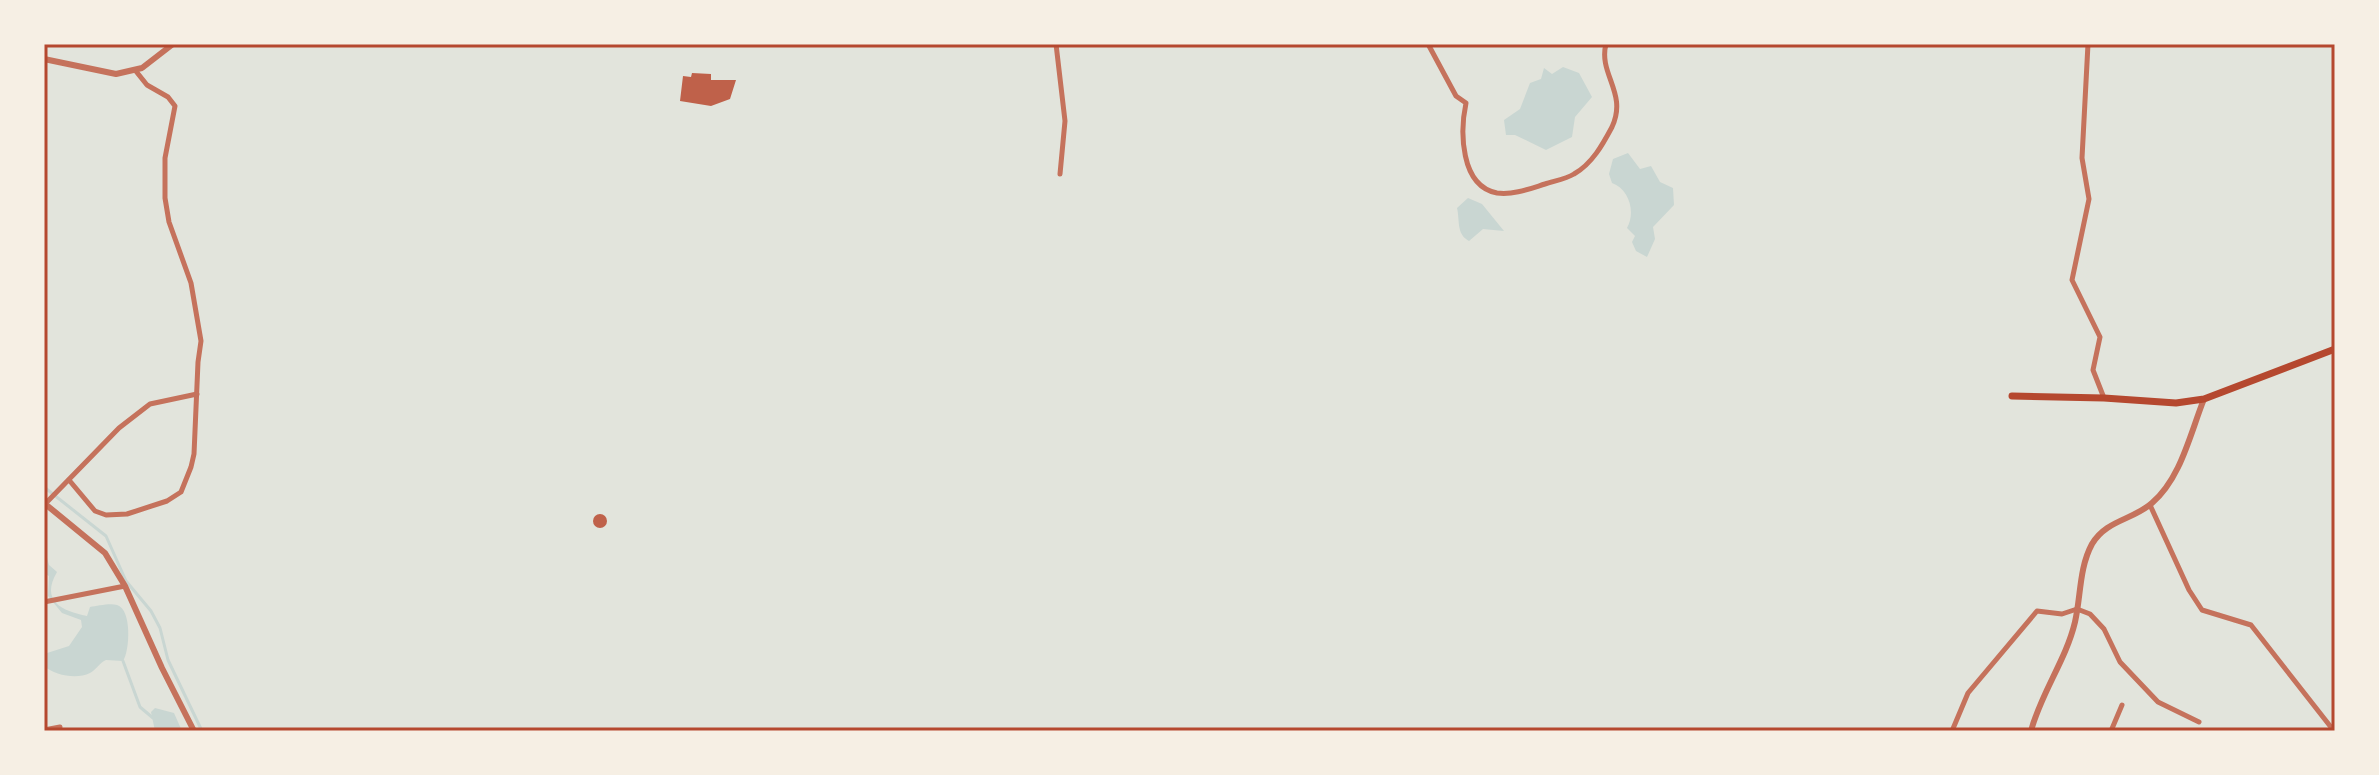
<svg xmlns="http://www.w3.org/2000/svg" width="2379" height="775" font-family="Merriweather,serif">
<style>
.green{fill:#e2e4dc}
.water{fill:#c9d6d2}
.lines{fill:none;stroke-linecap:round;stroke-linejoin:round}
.stream{stroke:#c9d6d2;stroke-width:3}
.building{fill:#bf614a}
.minor{stroke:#c5725c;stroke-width:5}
.tertiary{stroke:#c5725c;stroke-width:6}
.secondary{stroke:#b5482f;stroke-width:7}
.neatline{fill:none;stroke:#b5482f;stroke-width:3}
</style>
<rect width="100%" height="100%" fill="#f6efe4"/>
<!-- green -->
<rect class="green" x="44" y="44" width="2291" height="687"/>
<!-- water -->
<g class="water">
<path d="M 1563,67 L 1579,73 L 1592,97 L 1575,117 L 1572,137 L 1546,150 L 1515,135 L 1506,135 L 1504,120 L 1520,109 L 1530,83 L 1541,79 L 1544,68 L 1552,74 Z"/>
<path d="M 1628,153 L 1640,169 L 1651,166 L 1660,182 L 1673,188 L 1674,205 L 1653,227 L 1655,239 L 1647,257 L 1636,251 L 1632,242 L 1635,236 L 1627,228 C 1636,212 1629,189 1612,183 L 1609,174 L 1613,159 Z"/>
<path d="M 1468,198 L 1482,204 L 1504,231 L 1483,229 L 1469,241 C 1456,234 1460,220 1457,208 Z"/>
<path d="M 44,547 L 49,565 L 57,572 C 40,601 62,611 87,616 L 90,607 C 97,606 110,603 117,605 C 132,609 130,651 123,661 L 106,660 C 99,663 97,669 90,673 C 76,680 55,675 44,666 L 44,654 L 69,646 L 82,627 L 81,620 L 62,613 L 48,596 L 49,576 L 44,573 Z"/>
<path d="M 155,708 L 174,713 L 182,731 L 155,731 L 151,712 Z"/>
</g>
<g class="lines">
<!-- stream -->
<g class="stream">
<path d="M 44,487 L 106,536 L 126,581 L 151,611 L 160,628 L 168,660 L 202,731"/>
<path d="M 123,661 L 140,707 L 153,718"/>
</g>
</g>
<!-- building -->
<g class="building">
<path d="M 692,73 L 711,74 L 711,80 L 736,80 L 730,99 L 711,106 L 680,101 L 683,76 L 691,77 Z"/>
<circle cx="600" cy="521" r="7"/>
</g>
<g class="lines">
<!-- minor -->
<g class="minor">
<path d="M 1056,44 L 1065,121 L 1060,174"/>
<path d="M 1428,44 L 1456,96 L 1466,103 C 1460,131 1460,186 1497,193 C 1514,195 1529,189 1545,184 C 1554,181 1566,179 1574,174 C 1592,164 1603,144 1612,127 C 1628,93 1598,74 1606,44"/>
<path d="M 2088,44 L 2082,158 L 2089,199 L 2072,280 L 2100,337 L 2093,370 L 2104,398"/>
<path d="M 69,480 L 95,511 L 106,515 L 127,514 L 167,501 L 181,492 L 191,467 L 194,454 L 198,362 L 201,341 L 191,283 L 169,222 L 165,198 L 165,158 L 175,106 L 168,97 L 147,85 L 135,70"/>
<path d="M 45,504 L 119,428 L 150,404 L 197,394"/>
<path d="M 2150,505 L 2189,590 L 2202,610 L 2251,625 L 2334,731"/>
<path d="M 44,602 L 125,586"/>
<path d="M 44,730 L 60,727"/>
<path d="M 1946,731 L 1975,731"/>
<path d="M 1952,731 L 1968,693 L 2037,611 L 2062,614 L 2077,609 L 2090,614 L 2104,629 L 2120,662 L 2158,702 L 2199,722"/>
<path d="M 2111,731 L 2122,705"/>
</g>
<!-- tertiary -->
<g class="tertiary">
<path d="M 44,59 L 116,74 L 142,68 L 173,44"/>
<path d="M 44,503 L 105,553 L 125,586 L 162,668 L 194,731"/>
<path d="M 2031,731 C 2041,693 2066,660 2075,622 C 2081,596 2079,568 2092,544 C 2106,520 2133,520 2152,503 C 2181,478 2190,434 2204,399"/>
</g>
<!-- secondary -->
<path class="secondary" d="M 2012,396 L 2104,398 L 2176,403 L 2204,399 L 2335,349"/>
</g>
<!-- border -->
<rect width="2379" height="775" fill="none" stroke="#f6efe4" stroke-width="92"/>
<rect x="46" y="46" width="2287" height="683" class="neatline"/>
</svg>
